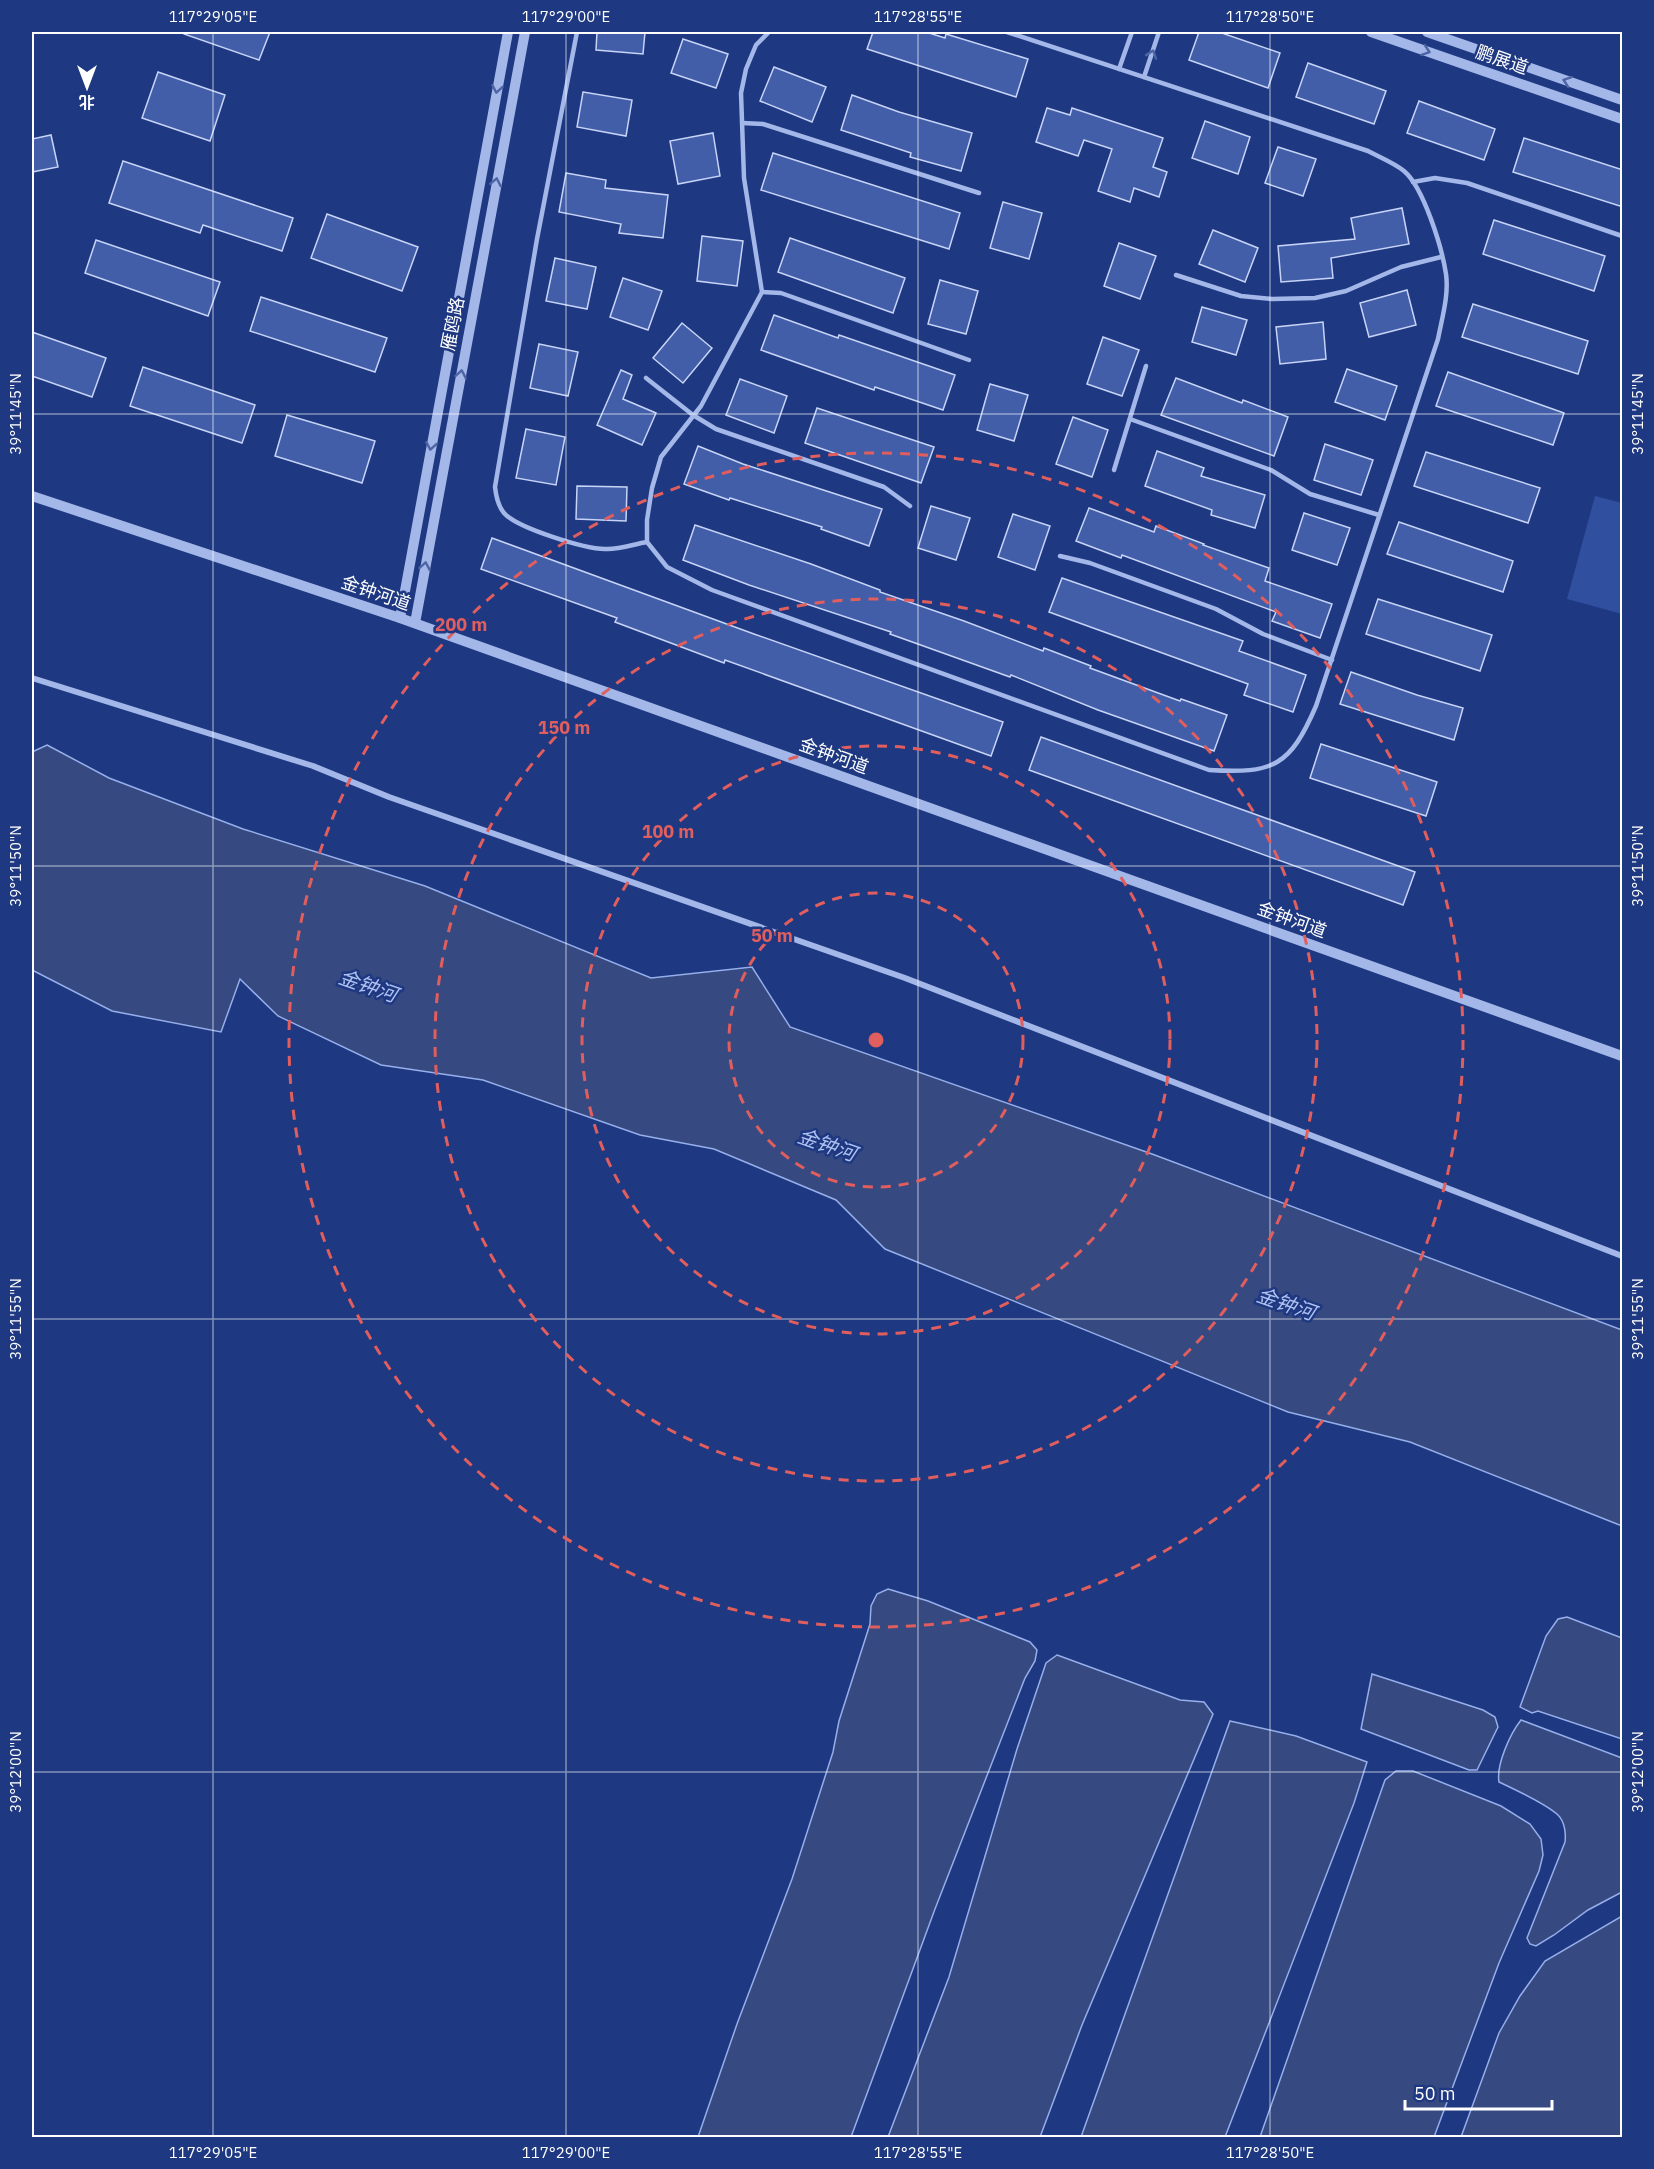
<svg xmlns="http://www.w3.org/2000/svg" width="1654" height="2169" font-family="'IBM Plex Sans','Noto Sans SC',sans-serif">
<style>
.green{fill:#314f9f}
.water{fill:#364980;stroke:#96afeb;stroke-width:1.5}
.building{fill:#425ea9;stroke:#c7d4f7;stroke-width:1.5}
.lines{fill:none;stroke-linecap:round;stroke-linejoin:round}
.service{stroke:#a3b7e9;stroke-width:4.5}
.minor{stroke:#a3b7e9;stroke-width:6}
.tertiary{stroke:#a3b7e9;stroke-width:10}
.oneway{stroke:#4d64a5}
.ticks{fill:none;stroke:#fff;stroke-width:1.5;stroke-opacity:0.45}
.ring{fill:none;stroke:#e05e5e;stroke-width:3;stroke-dasharray:10 8}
.labels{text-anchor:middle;stroke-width:5;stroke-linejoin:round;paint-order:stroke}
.street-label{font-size:18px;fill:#fff;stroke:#1e3881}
.water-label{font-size:20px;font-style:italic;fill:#aec1f1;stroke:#1e3881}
.centre{fill:#e05e5e;stroke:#1e3881;stroke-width:3}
.ring-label{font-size:18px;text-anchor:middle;font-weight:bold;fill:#e05e5e;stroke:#1e3881;stroke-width:5;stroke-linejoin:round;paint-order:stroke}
.neatline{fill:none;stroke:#fff;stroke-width:2}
.ticks-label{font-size:15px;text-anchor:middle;fill:#fff}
</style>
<rect width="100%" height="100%" fill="#1e3881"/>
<!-- green -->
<path class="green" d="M 1595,496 L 1622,503 L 1622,614 L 1567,599 Z"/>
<!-- water -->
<g class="water">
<path d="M 47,745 L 109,778 L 243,829 L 425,886 L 651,978 L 752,967 L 790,1027 L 1152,1154 L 1622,1330 L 1622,1526 L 1410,1442 L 1288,1412 L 885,1249 L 836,1200 L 714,1149 L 640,1135 L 483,1080 L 381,1065 L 278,1016 L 240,979 L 221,1032 L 112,1011 L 32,970 L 32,752 Z"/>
<path d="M 888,1589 L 928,1601 L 1030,1642 L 1037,1650 L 1035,1661 L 1025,1678 L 935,1909 L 851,2137 L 698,2137 L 737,2024 L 792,1879 L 833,1752 L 839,1721 L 870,1624 L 871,1606 L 877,1594 Z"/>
<path d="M 1567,1617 L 1622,1638 L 1622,1739 L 1538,1711 L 1532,1713 L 1520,1707 L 1546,1636 L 1558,1619 Z"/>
<path d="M 1057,1655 L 1180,1700 L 1204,1702 L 1213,1714 L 1082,2025 L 1040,2137 L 888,2137 L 949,1977 L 1017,1749 L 1046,1663 Z"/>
<path d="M 1372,1674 L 1483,1710 L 1495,1717 L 1498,1727 L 1477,1770 L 1469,1770 L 1361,1729 Z"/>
<path d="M 1521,1720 L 1622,1758 L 1622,1892 L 1588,1910 L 1554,1935 L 1536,1946 L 1530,1944 L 1527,1938 L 1565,1842 C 1566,1834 1565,1822 1558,1815 C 1547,1805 1514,1789 1499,1782 C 1496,1765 1510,1734 1521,1720 Z"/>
<path d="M 1230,1721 L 1296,1736 L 1367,1762 L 1354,1803 L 1225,2137 L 1081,2137 Z"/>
<path d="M 1396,1771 L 1413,1771 L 1501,1806 L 1530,1824 L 1541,1839 L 1543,1855 L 1539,1871 L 1499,1963 L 1434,2137 L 1260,2137 L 1385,1780 Z"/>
<path d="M 1622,1916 L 1622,2137 L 1461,2137 L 1499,2033 L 1520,1996 L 1545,1961 Z"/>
</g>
<!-- building -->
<g class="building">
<path d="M 184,32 L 270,32 L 259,60 L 184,34 Z"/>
<path d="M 597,32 L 645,32 L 643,54 L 596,50 Z"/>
<path d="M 873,32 L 926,32 L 945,38 L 946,34 L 1028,59 L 1016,97 L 867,49 Z"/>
<path d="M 1199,32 L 1219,32 L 1280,53 L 1268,88 L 1189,60 Z"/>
<path d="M 683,39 L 728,54 L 716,88 L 671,73 Z"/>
<path d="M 1308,63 L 1386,91 L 1374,124 L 1296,97 Z"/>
<path d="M 774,67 L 826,87 L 812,122 L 760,101 Z"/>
<path d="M 158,72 L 225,95 L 210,141 L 142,118 Z"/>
<path d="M 583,92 L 632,100 L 626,136 L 577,127 Z"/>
<path d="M 852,95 L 899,112 L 972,133 L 961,171 L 910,157 L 911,153 L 841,130 Z"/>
<path d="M 1419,101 L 1495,129 L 1484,160 L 1407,133 Z"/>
<path d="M 1047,108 L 1070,115 L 1072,108 L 1163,138 L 1153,167 L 1167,172 L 1159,197 L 1134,188 L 1130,202 L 1098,191 L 1112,149 L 1084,140 L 1078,156 L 1036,142 Z"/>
<path d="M 1205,121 L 1250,137 L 1238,174 L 1192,158 Z"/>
<path d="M 713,133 L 720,176 L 678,184 L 670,141 Z"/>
<path d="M 51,135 L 58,167 L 32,172 L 32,139 Z"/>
<path d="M 1524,138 L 1623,170 L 1623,207 L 1513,172 Z"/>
<path d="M 1278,147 L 1316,159 L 1303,196 L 1265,183 Z"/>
<path d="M 773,153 L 960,213 L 949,249 L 761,190 Z"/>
<path d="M 123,161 L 293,218 L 282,251 L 203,225 L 200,233 L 109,203 Z"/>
<path d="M 566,173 L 606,180 L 605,188 L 668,195 L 663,238 L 619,233 L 621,224 L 559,212 Z"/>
<path d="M 1003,202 L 1042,213 L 1029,259 L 990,248 Z"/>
<path d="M 1402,208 L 1409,244 L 1331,258 L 1333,278 L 1281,282 L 1278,246 L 1355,239 L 1351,218 Z"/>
<path d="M 327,214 L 418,247 L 402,291 L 311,258 Z"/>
<path d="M 1494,220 L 1605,256 L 1594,291 L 1483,254 Z"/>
<path d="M 1213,230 L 1258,248 L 1245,282 L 1199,264 Z"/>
<path d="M 702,236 L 743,241 L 737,286 L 697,281 Z"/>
<path d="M 790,238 L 905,278 L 893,313 L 778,272 Z"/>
<path d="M 96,240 L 220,282 L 208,316 L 85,273 Z"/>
<path d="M 1119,243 L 1156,256 L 1140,299 L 1104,286 Z"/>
<path d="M 555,258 L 596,267 L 587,309 L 546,301 Z"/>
<path d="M 623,278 L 662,291 L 648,330 L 610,317 Z"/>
<path d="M 940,280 L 978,291 L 966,334 L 928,324 Z"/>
<path d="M 1407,290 L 1416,325 L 1369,337 L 1360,303 Z"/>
<path d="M 261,297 L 387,338 L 375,372 L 250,331 Z"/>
<path d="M 1473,304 L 1588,341 L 1578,374 L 1462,337 Z"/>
<path d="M 1202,307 L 1247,320 L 1236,355 L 1192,342 Z"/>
<path d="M 774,315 L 838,338 L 839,335 L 955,375 L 943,410 L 875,387 L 874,390 L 761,350 Z"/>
<path d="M 1323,322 L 1326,359 L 1280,364 L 1276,327 Z"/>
<path d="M 682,323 L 712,348 L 683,383 L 653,358 Z"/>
<path d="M 32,332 L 106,358 L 92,397 L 32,376 Z"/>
<path d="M 1103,337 L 1139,350 L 1122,396 L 1087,384 Z"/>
<path d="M 539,344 L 578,352 L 568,396 L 530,388 Z"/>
<path d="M 143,367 L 255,405 L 242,443 L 130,406 Z"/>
<path d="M 1347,369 L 1397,386 L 1385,420 L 1335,402 Z"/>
<path d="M 621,370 L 632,375 L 623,399 L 656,413 L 642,445 L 597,425 Z"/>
<path d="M 1448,372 L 1564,413 L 1553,445 L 1436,406 Z"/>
<path d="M 1176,378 L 1242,403 L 1243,400 L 1288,417 L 1274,456 L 1161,415 Z"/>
<path d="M 740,379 L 787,396 L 774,433 L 726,415 Z"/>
<path d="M 990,384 L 1028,395 L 1014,441 L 977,430 Z"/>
<path d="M 817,408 L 934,447 L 921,483 L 805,443 Z"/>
<path d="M 287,415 L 375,441 L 362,483 L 275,456 Z"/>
<path d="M 1073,417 L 1108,430 L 1092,477 L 1056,464 Z"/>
<path d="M 526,429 L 565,437 L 556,485 L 516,478 Z"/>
<path d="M 1325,444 L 1373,460 L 1361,495 L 1314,480 Z"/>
<path d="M 698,446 L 743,464 L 882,509 L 869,546 L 821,529 L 822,527 L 730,498 L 729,500 L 684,484 Z"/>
<path d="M 1157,451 L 1204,468 L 1201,476 L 1265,495 L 1255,528 L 1211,515 L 1212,510 L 1145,486 Z"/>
<path d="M 1426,452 L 1540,488 L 1528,523 L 1414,486 Z"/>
<path d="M 577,486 L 627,487 L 626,521 L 576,519 Z"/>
<path d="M 931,506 L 970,518 L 956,560 L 918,548 Z"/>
<path d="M 1089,508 L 1154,532 L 1156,526 L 1204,544 L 1203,545 L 1269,568 L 1265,581 L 1332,604 L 1320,638 L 1272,621 L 1276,612 L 1122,555 L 1121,558 L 1076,541 Z"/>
<path d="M 1304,513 L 1350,528 L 1337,565 L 1292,550 Z"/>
<path d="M 1013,514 L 1050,526 L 1035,570 L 998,557 Z"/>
<path d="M 1399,522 L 1513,561 L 1503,592 L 1387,554 Z"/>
<path d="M 695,525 L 811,564 L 880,590 L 880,592 L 964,621 L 1043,651 L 1044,648 L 1091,666 L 1090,668 L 1180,701 L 1181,699 L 1227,715 L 1214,751 L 1098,710 L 1011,675 L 1010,677 L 890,634 L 891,632 L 749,585 L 683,560 Z"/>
<path d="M 492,538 L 754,634 L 1003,722 L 991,756 L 725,660 L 724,663 L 615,622 L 617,618 L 481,569 Z"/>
<path d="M 1062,578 L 1243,641 L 1239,651 L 1306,675 L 1293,712 L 1244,695 L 1248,684 L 1049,612 Z"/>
<path d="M 1378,599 L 1492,635 L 1480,671 L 1366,634 Z"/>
<path d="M 1351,672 L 1417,695 L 1463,708 L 1454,740 L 1340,704 Z"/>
<path d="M 1041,737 L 1415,872 L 1403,905 L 1029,770 Z"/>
<path d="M 1321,744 L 1437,782 L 1426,816 L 1310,778 Z"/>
</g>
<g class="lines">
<!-- service -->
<g class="service">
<path d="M 577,32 L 537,239 L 495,487 C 496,496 498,506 504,513 C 517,528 585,549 605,549 C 619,550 634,544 647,542"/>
<path d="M 769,32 L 756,45 L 746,69 L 741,93 L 744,178 L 762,292 L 701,406 L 661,457 L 652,488 L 647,520 L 647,542 L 667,567 L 712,590 L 1209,770 C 1274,774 1290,766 1316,706 L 1438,339 C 1442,318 1449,295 1446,274 C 1442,248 1424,188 1404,171 C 1394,163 1379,157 1368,151 L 1007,32"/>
<path d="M 1119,69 L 1132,32"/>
<path d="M 1144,77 L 1159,32"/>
<path d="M 742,123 L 763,124 L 979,193"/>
<path d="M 1413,182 L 1435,178 L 1467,183 L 1622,236"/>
<path d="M 1176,275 L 1241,296 L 1272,299 L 1315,298 L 1346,291 L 1401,267 L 1441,257"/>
<path d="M 762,292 L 781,293 L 969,360"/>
<path d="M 646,378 L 693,415 L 716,429 L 884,487 L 910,506"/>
<path d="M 1130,419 L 1271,470 L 1310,494 L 1379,515"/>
<path d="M 1114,470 L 1146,366"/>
<path d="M 1060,556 L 1090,563 L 1216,609 L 1263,634 L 1332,660"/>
</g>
<!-- minor -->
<path class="minor" d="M 32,678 L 313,766 L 389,797 L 905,978 L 1622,1256"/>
<!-- tertiary -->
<g class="tertiary">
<path d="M 1371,32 L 1622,119"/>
<path d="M 1427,32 L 1622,100"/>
<path d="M 32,496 L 400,618 L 1622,1056"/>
<path d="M 400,618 L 508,32"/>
<path d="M 415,623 L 525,32"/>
</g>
</g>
<!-- one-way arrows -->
<defs><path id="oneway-chevron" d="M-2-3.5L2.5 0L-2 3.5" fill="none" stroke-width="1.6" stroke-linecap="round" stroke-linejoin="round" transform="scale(1.5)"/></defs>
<g class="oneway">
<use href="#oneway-chevron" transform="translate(1426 51) rotate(19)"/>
<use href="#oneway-chevron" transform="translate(1152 54) rotate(-71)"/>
<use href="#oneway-chevron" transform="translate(1567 81) rotate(-161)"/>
<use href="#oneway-chevron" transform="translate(497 89) rotate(100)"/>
<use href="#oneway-chevron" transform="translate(496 182) rotate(-79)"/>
<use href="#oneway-chevron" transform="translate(461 374) rotate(-80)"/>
<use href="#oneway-chevron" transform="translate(431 446) rotate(100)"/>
<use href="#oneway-chevron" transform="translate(425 566) rotate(-80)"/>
</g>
<!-- ticks -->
<path class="ticks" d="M 213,32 L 213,2138M 566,32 L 566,2138M 918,32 L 918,2138M 1270,32 L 1270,2138M 32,414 L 1622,414M 32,866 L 1622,866M 32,1319 L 1622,1319M 32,1772 L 1622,1772"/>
<!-- distance rings -->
<g class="ring">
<circle cx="876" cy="1040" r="147"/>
<circle cx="876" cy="1040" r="294"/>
<circle cx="876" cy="1040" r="441"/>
<circle cx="876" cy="1040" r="587"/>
</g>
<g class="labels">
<!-- street labels -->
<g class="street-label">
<text transform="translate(1502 60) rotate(19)" y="6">鹏展道</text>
<text transform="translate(453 324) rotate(-79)" y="6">雁鸥路</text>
<text transform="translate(376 593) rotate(19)" y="6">金钟河道</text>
<text transform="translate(834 756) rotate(20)" y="6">金钟河道</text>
<text transform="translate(1292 920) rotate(20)" y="6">金钟河道</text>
</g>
<!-- water labels -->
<g class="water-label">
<text transform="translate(368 986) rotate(19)" y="7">金钟河</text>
<text transform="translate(827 1145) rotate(19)" y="7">金钟河</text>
<text transform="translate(1286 1304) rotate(19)" y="7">金钟河</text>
</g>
</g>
<circle cx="876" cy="1040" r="9" class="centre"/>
<g class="ring-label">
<text x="461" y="631">200 m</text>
<text x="564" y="734">150 m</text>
<text x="668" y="838">100 m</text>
<text x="772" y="942">50 m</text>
</g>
<!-- border -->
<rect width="1654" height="2169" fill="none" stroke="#1e3881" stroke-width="66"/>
<!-- north arrow -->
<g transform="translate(87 87) rotate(180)" stroke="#1e3881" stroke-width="4.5" paint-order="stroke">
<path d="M0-4.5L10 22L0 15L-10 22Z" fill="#ffffff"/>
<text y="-9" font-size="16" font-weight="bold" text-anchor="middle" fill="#ffffff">北</text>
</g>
<!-- scale -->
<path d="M1405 2100v9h147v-9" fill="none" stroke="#ffffff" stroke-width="3"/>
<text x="1414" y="2100" font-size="18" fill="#ffffff" stroke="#1e3881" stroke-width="4.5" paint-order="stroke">50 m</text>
<rect x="33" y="33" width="1588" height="2103" class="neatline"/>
<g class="ticks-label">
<text x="213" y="22">117°29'05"E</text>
<text x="566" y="22">117°29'00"E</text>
<text x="918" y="22">117°28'55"E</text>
<text x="1270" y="22">117°28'50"E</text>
<text transform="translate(1638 414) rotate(-90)" y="5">39°11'45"N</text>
<text transform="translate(16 414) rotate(-90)" y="5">39°11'45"N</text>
<text transform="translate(1638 866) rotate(-90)" y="5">39°11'50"N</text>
<text transform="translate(16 866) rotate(-90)" y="5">39°11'50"N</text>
<text transform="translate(1638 1319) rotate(-90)" y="5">39°11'55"N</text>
<text transform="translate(16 1319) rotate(-90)" y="5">39°11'55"N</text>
<text transform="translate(1638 1772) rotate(-90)" y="5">39°12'00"N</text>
<text transform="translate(16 1772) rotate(-90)" y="5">39°12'00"N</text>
<text x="213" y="2158">117°29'05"E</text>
<text x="566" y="2158">117°29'00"E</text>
<text x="918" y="2158">117°28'55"E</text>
<text x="1270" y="2158">117°28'50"E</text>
</g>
</svg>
